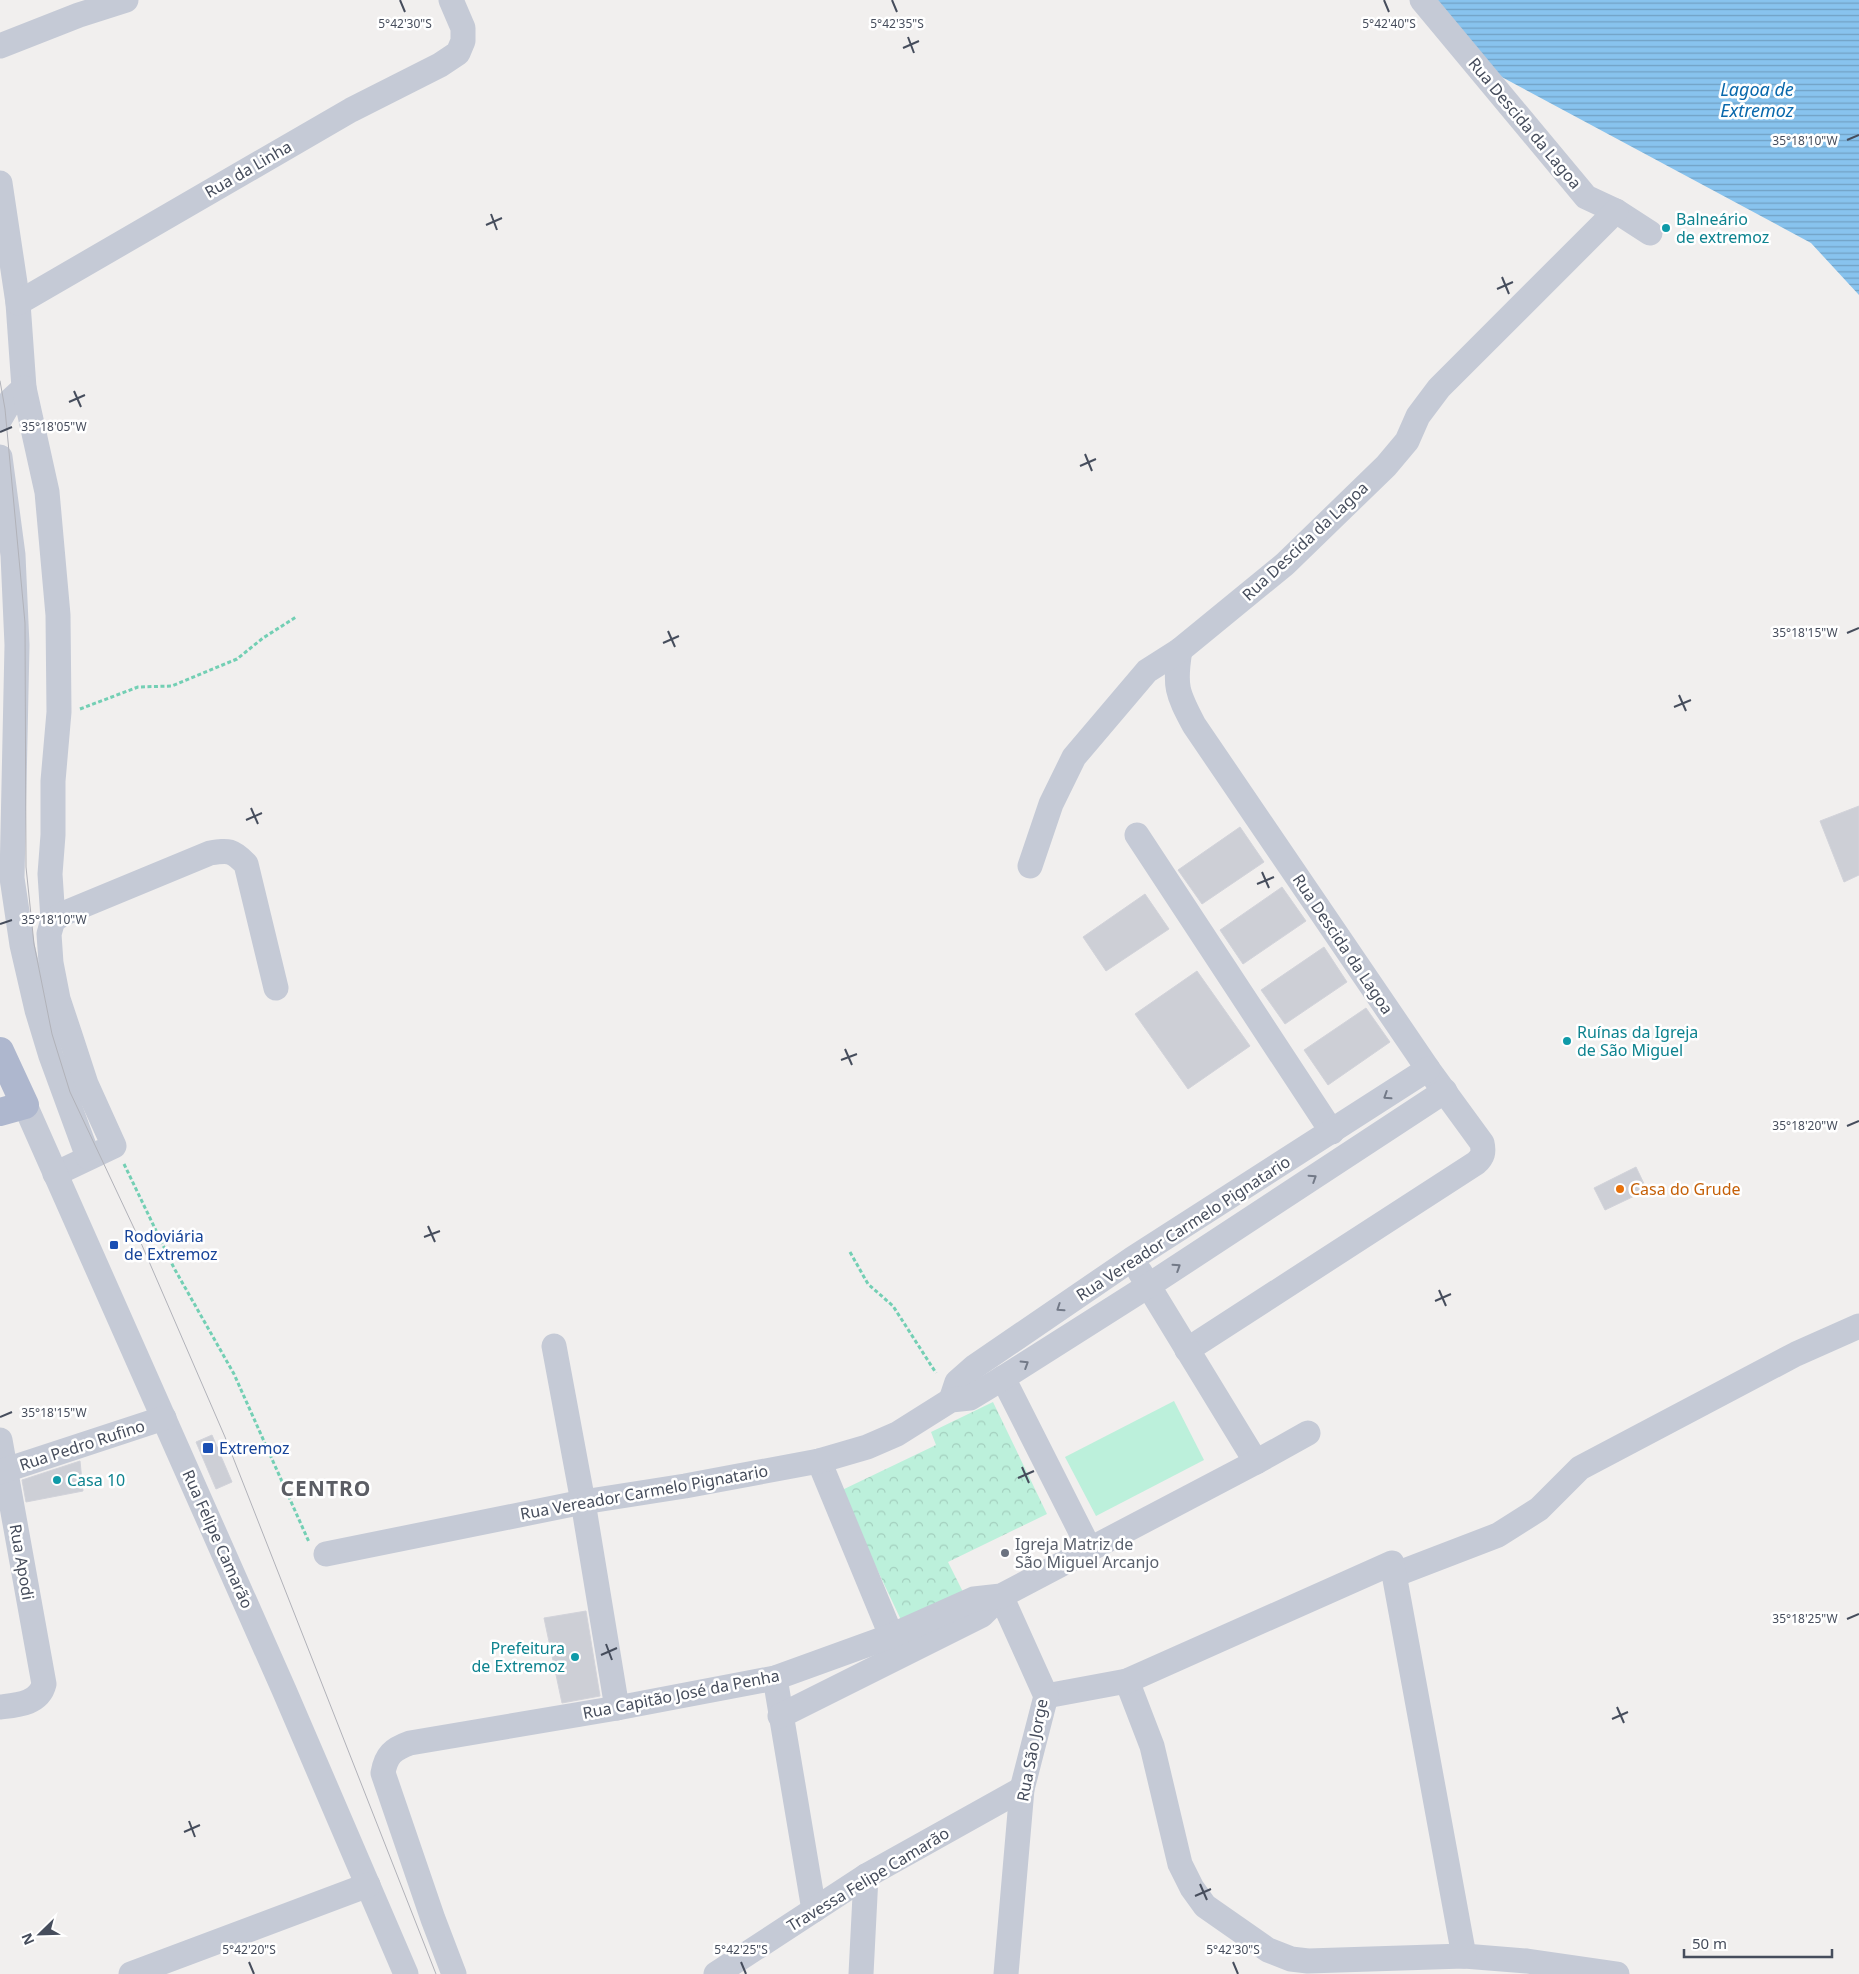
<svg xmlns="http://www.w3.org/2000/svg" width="1859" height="1974" font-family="'Noto Sans',sans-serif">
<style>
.grass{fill:#bcf0db}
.park{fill:url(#park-crowns)}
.water{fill:url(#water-rules)}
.building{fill:#cdcfd6;stroke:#d2d3da}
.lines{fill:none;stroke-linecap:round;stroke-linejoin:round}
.path{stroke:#73cfb4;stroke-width:3;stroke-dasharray:4 2.5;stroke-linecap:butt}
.minor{stroke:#c5cad6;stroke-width:25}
.major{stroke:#aeb7ce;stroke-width:28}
.tram{stroke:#b1b2b9;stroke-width:1}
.oneway{stroke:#727987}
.ticks{fill:none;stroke:#464d5c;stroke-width:2}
.culture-dot{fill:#0f9aa8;stroke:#fff;stroke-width:2}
.food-dot{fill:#e8710a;stroke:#fff;stroke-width:2}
.transit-dot{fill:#1a4fb4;stroke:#fff;stroke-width:2}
.worship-dot{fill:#6b7280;stroke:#fff;stroke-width:2}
.labels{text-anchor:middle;stroke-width:5;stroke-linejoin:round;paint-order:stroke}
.street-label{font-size:16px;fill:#464d5c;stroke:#fff}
.culture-label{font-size:16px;fill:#0d838f;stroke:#fff;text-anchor:start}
.food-label{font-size:16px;fill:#c56008;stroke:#fff;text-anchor:start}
.transit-label{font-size:16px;fill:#164399;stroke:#fff;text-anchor:start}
.worship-label{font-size:16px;fill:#5b616d;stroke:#fff;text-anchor:start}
.water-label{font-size:18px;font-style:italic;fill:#0968ac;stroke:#fff}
.district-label{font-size:21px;font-weight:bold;letter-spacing:1px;fill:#5b5d64;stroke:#fff}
.ticks-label{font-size:12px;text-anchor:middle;fill:#464d5c;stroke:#fff;stroke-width:5;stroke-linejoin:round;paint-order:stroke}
</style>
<defs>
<pattern id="park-crowns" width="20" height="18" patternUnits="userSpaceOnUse" patternTransform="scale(1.25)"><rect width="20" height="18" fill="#bcf0db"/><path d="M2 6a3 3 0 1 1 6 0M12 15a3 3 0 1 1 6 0" fill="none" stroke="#a3cfbe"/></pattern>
<pattern id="water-rules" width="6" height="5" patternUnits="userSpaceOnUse" patternTransform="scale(1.25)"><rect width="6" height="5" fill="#88c3ee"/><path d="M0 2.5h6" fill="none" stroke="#71a1c4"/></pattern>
</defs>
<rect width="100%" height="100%" fill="#f1efee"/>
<!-- grass -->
<path class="grass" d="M 1174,1401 L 1204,1460 L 1096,1516 L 1065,1457 Z"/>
<!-- park -->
<path class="park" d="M 993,1402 L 1047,1514 L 948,1562 L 963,1592 L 902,1622 L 840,1491 L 936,1445 L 931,1432 Z"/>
<!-- water -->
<path class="water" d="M 1434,0 L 1859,0 L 1859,295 L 1811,243 L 1498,75 Z"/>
<!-- building -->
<g class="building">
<path d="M 1859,806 L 1859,875 L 1844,882 L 1820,821 Z"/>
<path d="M 1240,827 L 1264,862 L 1202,904 L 1178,870 Z"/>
<path d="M 1282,887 L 1306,921 L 1243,964 L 1220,930 Z"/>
<path d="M 1145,894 L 1169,929 L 1106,971 L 1083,937 Z"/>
<path d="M 1324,947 L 1347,982 L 1285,1024 L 1261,990 Z"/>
<path d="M 1197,971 L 1250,1046 L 1188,1089 L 1135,1014 Z"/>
<path d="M 1366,1008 L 1390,1042 L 1328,1085 L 1304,1050 Z"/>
<path d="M 1636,1167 L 1647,1190 L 1605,1210 L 1594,1188 Z"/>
<path d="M 212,1435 L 232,1482 L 216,1489 L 196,1442 Z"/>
<path d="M 80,1461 L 83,1491 L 26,1502 L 22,1480 Z"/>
<path d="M 586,1611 L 600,1696 L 562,1703 L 544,1618 Z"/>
</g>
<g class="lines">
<!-- path -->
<g class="path">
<path d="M 80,709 L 138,687 L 172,686 L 237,659 L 263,638 L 296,617"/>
<path d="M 124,1164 L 174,1268 L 234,1374 L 309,1542"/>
<path d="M 850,1252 L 868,1284 L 893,1306 L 936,1373"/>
</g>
<!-- minor -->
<g class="minor">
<path d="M 1422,0 L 1586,197 L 1616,211 L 1650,233"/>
<path d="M 0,46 L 79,15 L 126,0"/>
<path d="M 0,183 L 18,303 L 24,388 L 11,400 L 0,419"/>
<path d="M 18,303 L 351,110 L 440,65 L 458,53 L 463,41 L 463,28 L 451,0"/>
<path d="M 24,388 L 47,492 L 58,615 L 59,712 L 53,781 L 53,835 L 50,874 L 53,920 L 49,934 L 51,963 L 58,999 L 70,1035 L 86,1084 L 114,1146 L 55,1174"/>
<path d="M 0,457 L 13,555 L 17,645 L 12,878 L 22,945 L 37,1010 L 51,1056 L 88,1157"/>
<path d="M 1180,650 C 1174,686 1177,693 1194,725 L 1428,1069 L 1482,1143 C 1484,1152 1483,1157 1476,1163 L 1187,1350"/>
<path d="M 1137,835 L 1332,1132"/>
<path d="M 1030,866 L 1051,804 L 1074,757 L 1147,671 L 1180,650 L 1285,564 L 1386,466 L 1407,441 L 1418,416 L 1439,388 L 1616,211"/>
<path d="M 53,920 L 65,913 L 210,853 C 229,850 232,850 246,864 L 276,988"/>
<path d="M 25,1105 L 284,1690 L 406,1974"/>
<path d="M 1140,1272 L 1256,1462"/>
<path d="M 554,1346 L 583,1502 L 617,1708"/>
<path d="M 1003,1378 L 1089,1548"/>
<path d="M 951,1400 L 957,1382 L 974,1367 L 1132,1259 L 1428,1069"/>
<path d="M 0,1440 L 44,1684 C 39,1704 17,1705 0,1707"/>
<path d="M 819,1461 L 898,1652"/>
<path d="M 0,1472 L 164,1418"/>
<path d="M 326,1554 L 583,1502 L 685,1486 L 819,1461 L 867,1447 L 897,1434 L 951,1400 L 970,1398 L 1003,1378 L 1148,1286 L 1445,1091"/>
<path d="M 1394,1575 L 1498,1535 L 1539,1509 L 1580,1468 L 1796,1354 L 1859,1326"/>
<path d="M 775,1678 L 814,1910"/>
<path d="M 1127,1681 L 1152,1746 L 1180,1864 L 1192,1888 L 1205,1906 L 1268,1950 L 1291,1959 L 1308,1961 L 1464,1956 L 1527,1961 L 1617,1974"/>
<path d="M 1046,1696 L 1127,1681 L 1392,1563 L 1464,1956"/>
<path d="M 780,1716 L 982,1615 L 1001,1596 L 1046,1696 L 1022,1789 L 1006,1974"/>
<path d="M 131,1974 L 368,1885"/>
<path d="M 454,1974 L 433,1919 L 383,1773 C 386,1755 393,1749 410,1743 L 617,1708 L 775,1678 L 891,1636 L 974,1599 L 1001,1596 L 1256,1462 L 1308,1433"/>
<path d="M 716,1974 L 866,1876 L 1022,1789"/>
<path d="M 861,1974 L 866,1876"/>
</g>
<!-- major -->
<path class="major" d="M 0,1051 L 25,1105 L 0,1112"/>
<!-- tram -->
<path class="tram" d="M 0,381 L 5,409 L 25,623 L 26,867 L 34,944 L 52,1034 L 70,1092 L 141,1243 L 225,1437 L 436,1974"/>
</g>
<!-- one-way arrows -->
<defs><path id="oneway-chevron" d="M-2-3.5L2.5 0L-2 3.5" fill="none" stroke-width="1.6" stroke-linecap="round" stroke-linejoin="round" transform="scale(1.25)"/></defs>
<g class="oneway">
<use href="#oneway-chevron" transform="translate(1387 1096) rotate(147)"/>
<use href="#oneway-chevron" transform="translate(1313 1178) rotate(-33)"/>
<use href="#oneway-chevron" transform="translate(1177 1267) rotate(-33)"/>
<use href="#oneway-chevron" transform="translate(1060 1308) rotate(146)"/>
<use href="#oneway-chevron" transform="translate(1025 1364) rotate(-32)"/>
</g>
<!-- ticks -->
<path class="ticks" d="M 400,0 L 405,12M 892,0 L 897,12M 1384,0 L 1389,12M 908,37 L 914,53M 903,48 L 919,41M 1847,140 L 1859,135M 491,214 L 497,230M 486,225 L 502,218M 1502,277 L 1509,294M 1497,289 L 1513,282M 74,391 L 81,407M 69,402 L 85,395M 0,432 L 12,427M 1085,454 L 1092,471M 1080,466 L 1096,459M 668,631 L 675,647M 1847,633 L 1859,628M 663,643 L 679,636M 1679,695 L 1686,711M 1674,707 L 1691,700M 251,808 L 258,824M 246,820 L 262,813M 1262,872 L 1269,888M 1257,884 L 1274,877M 0,924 L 12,920M 845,1049 L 852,1065M 841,1060 L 857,1054M 1847,1126 L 1859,1121M 428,1226 L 435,1242M 424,1237 L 440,1231M 1439,1290 L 1446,1306M 1435,1301 L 1451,1294M 0,1417 L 12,1412M 1022,1467 L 1029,1483M 1018,1478 L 1034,1471M 1847,1619 L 1859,1614M 606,1644 L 612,1660M 601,1655 L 617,1648M 1617,1707 L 1624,1723M 1612,1719 L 1628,1712M 189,1821 L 195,1837M 184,1832 L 200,1825M 1200,1884 L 1207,1900M 1195,1896 L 1211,1889M 249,1962 L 254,1974M 741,1962 L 746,1974M 1233,1962 L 1238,1974"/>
<!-- markers -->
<g class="culture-dot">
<circle cx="1666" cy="228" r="5"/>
<circle cx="1567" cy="1041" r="5"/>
<circle cx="57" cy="1480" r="5"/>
<circle cx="575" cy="1657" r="5"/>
</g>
<circle class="food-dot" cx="1620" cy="1189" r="5"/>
<g class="transit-dot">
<rect x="109" y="1240" width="10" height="10" rx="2.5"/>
<rect x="202" y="1442" width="12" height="12" rx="2.5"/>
</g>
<circle class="worship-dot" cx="1005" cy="1553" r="5"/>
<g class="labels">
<!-- street labels -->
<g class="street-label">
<text transform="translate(1525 123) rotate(50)" y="6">Rua Descida da Lagoa</text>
<text transform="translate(248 169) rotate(-30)" y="6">Rua da Linha</text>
<text transform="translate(1305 541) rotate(-43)" y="6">Rua Descida da Lagoa</text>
<text transform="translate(1343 944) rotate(56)" y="6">Rua Descida da Lagoa</text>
<text transform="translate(1183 1228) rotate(-33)" y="6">Rua Vereador Carmelo Pignatario</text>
<text transform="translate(82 1445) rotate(-18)" y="6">Rua Pedro Rufino</text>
<text transform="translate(644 1492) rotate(-10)" y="6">Rua Vereador Carmelo Pignatario</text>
<text transform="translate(218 1539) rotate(66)" y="6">Rua Felipe Camarão</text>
<text transform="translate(22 1562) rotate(80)" y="6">Rua Apodi</text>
<text transform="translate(681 1694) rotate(-11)" y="6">Rua Capitão José da Penha</text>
<text transform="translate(1032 1750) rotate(-79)" y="6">Rua São Jorge</text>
<text transform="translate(868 1879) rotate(-31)" y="6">Travessa Felipe Camarão</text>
</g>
<!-- culture labels -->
<g class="culture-label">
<text x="1676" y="225">Balneário<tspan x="1676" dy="18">de extremoz</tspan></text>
<text x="1577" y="1038">Ruínas da Igreja<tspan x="1577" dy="18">de São Miguel</tspan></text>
<text x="67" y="1486">Casa 10</text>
<text x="565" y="1654" text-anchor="end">Prefeitura<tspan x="565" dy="18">de Extremoz</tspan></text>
</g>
<!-- food labels -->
<g class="food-label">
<text x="1630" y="1195">Casa do Grude</text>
</g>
<!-- transit labels -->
<g class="transit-label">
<text x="124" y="1242">Rodoviária<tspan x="124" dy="18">de Extremoz</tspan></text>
<text x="219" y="1454">Extremoz</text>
</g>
<!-- worship labels -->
<g class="worship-label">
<text x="1015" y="1550">Igreja Matriz de<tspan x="1015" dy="18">São Miguel Arcanjo</tspan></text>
</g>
<!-- water labels -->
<g class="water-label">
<text x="1757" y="96">Lagoa de<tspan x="1757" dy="21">Extremoz</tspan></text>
</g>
<!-- district labels -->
<g class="district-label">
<text x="326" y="1496">CENTRO</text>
</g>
</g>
<g class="ticks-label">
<text x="405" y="28">5°42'30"S</text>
<text x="897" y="28">5°42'35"S</text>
<text x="1389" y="28">5°42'40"S</text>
<text x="1805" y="145">35°18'10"W</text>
<text x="54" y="431">35°18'05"W</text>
<text x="1805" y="637">35°18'15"W</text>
<text x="54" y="924">35°18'10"W</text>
<text x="1805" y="1130">35°18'20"W</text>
<text x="54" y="1417">35°18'15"W</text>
<text x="1805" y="1623">35°18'25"W</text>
<text x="249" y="1954">5°42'20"S</text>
<text x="741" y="1954">5°42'25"S</text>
<text x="1233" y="1954">5°42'30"S</text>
</g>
<!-- north arrow -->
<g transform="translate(40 1934) rotate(247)" stroke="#ffffff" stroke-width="4" paint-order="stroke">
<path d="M0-4L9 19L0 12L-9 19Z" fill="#464d5c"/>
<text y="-8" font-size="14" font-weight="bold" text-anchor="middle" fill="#464d5c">N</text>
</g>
<!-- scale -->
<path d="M1684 1949v8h148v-8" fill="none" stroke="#464d5c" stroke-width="2.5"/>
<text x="1692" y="1949" font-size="15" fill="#464d5c" stroke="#ffffff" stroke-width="4" paint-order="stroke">50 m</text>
</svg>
